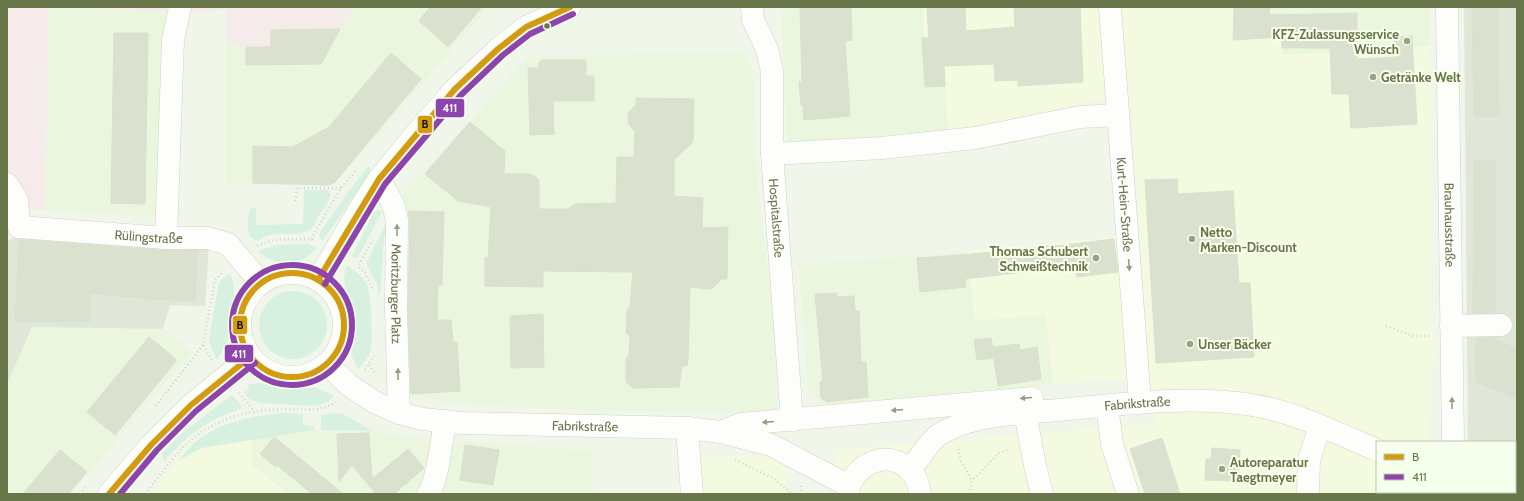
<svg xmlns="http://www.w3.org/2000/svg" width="1524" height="501" font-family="Cabin,sans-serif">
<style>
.residential{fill:#ebf6df}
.commercial{fill:#f3fae0}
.industrial{fill:#e1e7d8}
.education{fill:#f5ebeb}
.green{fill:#d7f0e0}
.building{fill:#dae1cf;stroke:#d9e0cc}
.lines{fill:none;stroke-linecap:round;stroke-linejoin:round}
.minor-casing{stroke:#cdd4c2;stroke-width:23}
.path{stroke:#d1d6c8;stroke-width:2.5;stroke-dasharray:1 3;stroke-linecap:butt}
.minor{stroke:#fdfefc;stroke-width:22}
.bus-1-casing{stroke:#f5ffeb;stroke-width:9}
.bus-2-casing{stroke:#f5ffeb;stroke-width:9}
.bus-1{stroke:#d49a12;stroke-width:6}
.bus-2{stroke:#8e44ad;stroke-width:6}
.oneway{fill:#959f7f}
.bus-dot{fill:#69764a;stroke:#f5ffeb;stroke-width:1.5}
.poi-dot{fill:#98a382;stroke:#f5ffeb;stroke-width:1.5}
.labels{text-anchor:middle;stroke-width:4;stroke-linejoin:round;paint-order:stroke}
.poi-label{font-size:13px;font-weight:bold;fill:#69764a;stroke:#f5ffeb;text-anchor:start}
.street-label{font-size:13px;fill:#69764a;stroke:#f5ffeb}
.line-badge{stroke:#f5ffeb;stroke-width:1.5}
.badge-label{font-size:11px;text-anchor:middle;font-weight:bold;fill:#fff}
.pale-badge-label{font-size:11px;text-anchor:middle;font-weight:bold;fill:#111}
</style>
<rect width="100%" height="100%" fill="#f0f7ea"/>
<!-- residential -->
<g class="residential">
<path d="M 49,7 L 168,13 L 160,217 L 45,210 Z"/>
<path d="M 353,7 L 489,7 L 336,183 L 330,186 L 226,184 L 226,10 L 271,46 L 271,30 L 340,29 Z"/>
<path d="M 781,7 L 923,7 L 924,37 L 943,36 L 948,132 L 787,147 Z"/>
<path d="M 1272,7 L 1430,7 L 1430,46 L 1283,55 L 1272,36 Z"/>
<path d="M 744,52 L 753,71 L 757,177 L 776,343 L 778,413 L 618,411 L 507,407 L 405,398 L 403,194 L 528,57 Z"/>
<path d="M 967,252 L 975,321 L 1046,314 L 1053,384 L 824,405 L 808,389 L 799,265 Z"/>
<path d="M 32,327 L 163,329 L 192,352 L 71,494 L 7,494 L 7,384 Z"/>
<path d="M 314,430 L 373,431 L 402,437 L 591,451 L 593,494 L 289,494 L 251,465 L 252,439 Z"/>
</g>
<!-- commercial -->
<g class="commercial">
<path d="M 923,7 L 1272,7 L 1272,35 L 1282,35 L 1283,55 L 1430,46 L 1432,305 L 1434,360 L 1428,442 L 1377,442 L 1377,492 L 1425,492 L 1424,494 L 838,494 L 833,450 L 1157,424 L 1149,377 L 1053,384 L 1046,314 L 975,321 L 967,252 L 1140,234 L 1131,102 L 1105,99 L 948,132 L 943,36 L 923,37 Z"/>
<path d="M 252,439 L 252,465 L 289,494 L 151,494 L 178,461 L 202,448 Z"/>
<path d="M 678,455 L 784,455 L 787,494 L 681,494 Z"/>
</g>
<!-- industrial -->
<g class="industrial">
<path d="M 1464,7 L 1517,7 L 1517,481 L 1515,480 L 1515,442 L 1468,442 Z"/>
<path d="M 21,233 L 209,244 L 205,306 L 170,305 L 163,329 L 32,327 L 7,384 L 7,242 Z"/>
</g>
<!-- education -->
<g class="education">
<path d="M 7,7 L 49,7 L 45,210 L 7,208 Z"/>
<path d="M 49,7 L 353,7 L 340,29 L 271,30 L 271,47 L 227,45 L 226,10 L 189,13 Z"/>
</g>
<!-- green -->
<g class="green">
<path d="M 369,165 L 371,172 L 323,240 L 319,237 L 320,232 L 346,195 Z"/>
<path d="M 304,190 L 328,190 L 330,193 C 331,200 325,206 321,212 C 318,216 315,225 312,228 C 296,241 272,227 259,241 L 251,238 C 246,229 248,219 250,209 L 256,208 L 256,225 L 303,224 Z"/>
<path d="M 379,210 L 382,212 L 358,257 L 354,258 L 352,256 L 372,216 L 376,211 Z"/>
<path d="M 390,216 L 392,232 L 384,237 L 380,297 L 377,284 L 366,263 Z"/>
<path d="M 308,244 L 317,248 C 300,267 277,268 258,251 L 277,245 Z"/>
<path d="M 347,265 C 355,271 363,276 367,285 C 371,295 373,336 371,348 C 370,356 364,363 358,369 L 353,359 L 351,349 L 354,321 L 345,286 L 344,277 Z"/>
<path d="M 230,273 C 239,297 231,302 229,324 C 228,332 229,339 226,346 C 223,350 220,354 217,359 L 212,350 L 209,339 L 218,286 L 222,279 Z"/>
<circle cx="293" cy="325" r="34"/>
<path d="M 259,383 L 285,388 L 317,388 L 334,396 L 328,402 L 316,406 L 260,403 L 249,399 L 244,392 L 249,390 L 248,385 Z"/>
<path d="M 232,395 L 241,405 L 241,409 C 207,420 187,435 164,462 L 162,453 L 187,429 Z"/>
<path d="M 284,413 L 303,414 L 303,425 L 314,426 L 314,430 L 202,448 L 178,461 C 183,456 187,450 192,445 C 218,422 251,416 284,413 Z"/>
<path d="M 335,413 L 343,414 L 373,431 L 321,430 L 321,415 Z"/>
</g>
<!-- building -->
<g class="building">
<path d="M 430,7 L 482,7 L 448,47 L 419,21 Z"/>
<path d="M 800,7 L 851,7 L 852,40 L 845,41 L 850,116 L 804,120 L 803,105 L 801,105 L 799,82 L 802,82 Z"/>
<path d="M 965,7 L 966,31 L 1015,27 L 1014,7 L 1080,7 L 1083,82 L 1018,86 L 1018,80 L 995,81 L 994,64 L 944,66 L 945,86 L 925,87 L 922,38 L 929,38 L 927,8 Z"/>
<path d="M 1234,7 L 1270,7 L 1270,15 L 1357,13 L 1357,59 L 1396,57 L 1394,37 L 1412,36 L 1417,124 L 1351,128 L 1349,94 L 1332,94 L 1330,48 L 1282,48 L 1282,37 L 1233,40 Z"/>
<path d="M 1472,7 L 1497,7 L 1499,116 L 1474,116 Z"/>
<path d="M 340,29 L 321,64 L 246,65 L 246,47 L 271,47 L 271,30 Z"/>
<path d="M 114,33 L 148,33 L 145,204 L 111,203 Z"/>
<path d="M 391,53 L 421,79 L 335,182 L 329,185 L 253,183 L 253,146 L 293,147 L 329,127 Z"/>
<path d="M 541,60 L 586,60 L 586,76 L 594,76 L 594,101 L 553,101 L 554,134 L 530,135 L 528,68 L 539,68 L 539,62 L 541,62 Z"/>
<path d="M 636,98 L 694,99 L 693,142 L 674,160 L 674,196 L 703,198 L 702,228 L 728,227 L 727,279 L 722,279 L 713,288 L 708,289 L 690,287 L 688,360 L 687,366 L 682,366 L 679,387 L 633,388 L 626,382 L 626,359 L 629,355 L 630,336 L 626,333 L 627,310 L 630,307 L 633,272 L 543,271 L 543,287 L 485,286 L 485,257 L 488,258 L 491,207 L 458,201 L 425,174 L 470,122 L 505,151 L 504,174 L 531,174 L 539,180 L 539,209 L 568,209 L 575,204 L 616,203 L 617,157 L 634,157 L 635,132 L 628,123 L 628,113 L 636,105 Z"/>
<path d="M 1474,160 L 1495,160 L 1495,313 L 1473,313 Z"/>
<path d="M 1177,179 L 1178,194 L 1233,191 L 1239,283 L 1250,283 L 1254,357 L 1156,363 L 1145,180 Z"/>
<path d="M 408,211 L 444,212 L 442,285 L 438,285 L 437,320 L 451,320 L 453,342 L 457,342 L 460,391 L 411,394 L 408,308 L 410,220 Z"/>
<path d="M 1114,239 L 1118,272 L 1077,277 L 1076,266 L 965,279 L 966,287 L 920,292 L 917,258 L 962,255 L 1048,246 L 1048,247 Z"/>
<path d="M 19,240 L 180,252 L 180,250 L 197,250 L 195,301 L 151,299 L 90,293 L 90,321 L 15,322 Z"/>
<path d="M 837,293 L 836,297 L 854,296 L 855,311 L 859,311 L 861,362 L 866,362 L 868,397 L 827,402 L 821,398 L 820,382 L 823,381 L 815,294 Z"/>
<path d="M 543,314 L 544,367 L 511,368 L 510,316 Z"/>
<path d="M 149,337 L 177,360 L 115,435 L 87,412 Z"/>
<path d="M 991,338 L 993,348 L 993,347 L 1019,344 L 1020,350 L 1037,347 L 1041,379 L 998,386 L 994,358 L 977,360 L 974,340 Z"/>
<path d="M 1476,338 L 1494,338 L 1494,339 L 1517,349 L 1517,398 L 1476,382 Z"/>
<path d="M 369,433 L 372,479 L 408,449 L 424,468 L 394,494 L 376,494 L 352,465 L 339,482 L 337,434 Z"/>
<path d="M 274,437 L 290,450 L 343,494 L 312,494 L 277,465 L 276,467 L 260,454 Z"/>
<path d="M 1162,438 L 1180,494 L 1145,494 L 1130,449 Z"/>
<path d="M 465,445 L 499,450 L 493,485 L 460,480 Z"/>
<path d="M 1212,448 L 1240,450 L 1238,481 L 1205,480 L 1206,459 L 1211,459 Z"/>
<path d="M 60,450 L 87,472 L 68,494 L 23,494 Z"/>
</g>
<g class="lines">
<defs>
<g id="minor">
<path id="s1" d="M 752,7 L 753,20 L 767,49 L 772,71 L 772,154 L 792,420"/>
<path id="s2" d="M 1110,7 L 1140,402"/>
<path id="s3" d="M 1447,7 L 1453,442"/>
<path d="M 772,154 L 882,148 L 975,138 L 1080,117 L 1117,115"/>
<path id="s4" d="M 379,179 L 393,204 L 397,220 L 396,308 L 399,413"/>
<path d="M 7,184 L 17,200 L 19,227"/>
<path id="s5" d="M 19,227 L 166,238 L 208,238 L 228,244 L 261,283"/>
<path d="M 166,238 L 173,40 L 180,7"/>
<circle cx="292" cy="325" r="52"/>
<path d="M 318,280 L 361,207 L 379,179 L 414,136 L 455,89 L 498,49 L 526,27 L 570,7"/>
<path d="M 1451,326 L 1501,325"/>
<path id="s6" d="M 327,364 L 350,386 L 376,403 L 399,413 L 423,419 L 461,423 L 687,428 L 721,432 L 771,445 L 849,486"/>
<path d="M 1107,406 L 1112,444 L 1128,494"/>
<path d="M 1025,413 L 1036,470 L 1042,494"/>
<path d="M 687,428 L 692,494"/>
<path d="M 721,432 L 741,424 L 1032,398"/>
<path id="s7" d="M 910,471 C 918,460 925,448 934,439 C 938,434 946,431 952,428 C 980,414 1027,413 1059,410 C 1123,404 1188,395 1252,405 C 1296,412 1336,433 1377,450"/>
<path d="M 1479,492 L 1484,494"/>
<path d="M 109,494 L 151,445 L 191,405 L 250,357"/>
<path d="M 428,494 C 438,481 442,438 445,421"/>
<path d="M 848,494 C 851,464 889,447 911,471 C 917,478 919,486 920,494"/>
<path d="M 1308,494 L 1309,460 L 1320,426"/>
<path d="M 1445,494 L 1445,492"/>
</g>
</defs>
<!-- minor casing -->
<use href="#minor" class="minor-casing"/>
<!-- path -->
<g class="path">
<path d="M 295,201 L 297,188 L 341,188"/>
<path d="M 311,239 L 341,188 L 357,169"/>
<path d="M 257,246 L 273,240 L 311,239 L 315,241"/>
<path d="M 372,288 L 366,274 L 358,266 L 373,240"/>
<path d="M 1386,326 L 1413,336 L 1429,336"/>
<path d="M 212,360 L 203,345 L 215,280 L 223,272"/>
<path d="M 369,365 L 375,373"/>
<path d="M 365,370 L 374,356"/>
<path d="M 239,393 L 254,411"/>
<path d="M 156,406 L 203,345"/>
<path d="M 958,449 L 961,461 L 972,481"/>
<path d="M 735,460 L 773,478 L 792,494"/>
<path d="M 801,486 L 801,494"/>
<path d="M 80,494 L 87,486"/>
<path d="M 145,494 C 158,478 170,461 184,446 C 211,420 248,409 285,409 C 305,408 317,414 336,402"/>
<path d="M 969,494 L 972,481 L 999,453 L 1010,449"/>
</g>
<!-- minor -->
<use href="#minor" class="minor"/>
<defs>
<g id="bus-1">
<circle cx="292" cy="325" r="52"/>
<path d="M 318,280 L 379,179 L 455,89 L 498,49 L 526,27 L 570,7"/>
<path d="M 109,494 L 151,445 L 191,405 L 250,357"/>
</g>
<g id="bus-2">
<circle cx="292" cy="325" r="60"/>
<path d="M 325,284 L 385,184 L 461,95 L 503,55 L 530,34 L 573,14"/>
<path d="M 120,494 L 157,450 L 196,411 L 255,363"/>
</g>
</defs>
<!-- bus-1 casing -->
<use href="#bus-1" class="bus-1-casing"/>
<!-- bus-2 casing -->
<use href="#bus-2" class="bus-2-casing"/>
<!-- bus-1 -->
<use href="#bus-1" class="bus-1"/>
<!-- bus-2 -->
<use href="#bus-2" class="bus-2"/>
</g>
<!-- one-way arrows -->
<defs><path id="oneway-solid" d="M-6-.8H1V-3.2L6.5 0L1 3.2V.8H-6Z"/></defs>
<g class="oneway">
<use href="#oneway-solid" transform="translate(397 230) rotate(-90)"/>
<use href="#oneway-solid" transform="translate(1129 265) rotate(86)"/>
<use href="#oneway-solid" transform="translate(398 374) rotate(-91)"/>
<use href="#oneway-solid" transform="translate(1026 398) rotate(175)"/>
<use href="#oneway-solid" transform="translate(1452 403) rotate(-91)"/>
<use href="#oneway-solid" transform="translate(897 410) rotate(176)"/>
<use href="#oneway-solid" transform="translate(768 422) rotate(175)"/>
</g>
<!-- markers -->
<circle class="bus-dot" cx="547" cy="26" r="3.5"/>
<g class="poi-dot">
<circle cx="1407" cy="41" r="4"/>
<circle cx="1373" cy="77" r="4"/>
<circle cx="1192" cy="239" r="4"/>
<circle cx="1096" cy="258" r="4"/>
<circle cx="1190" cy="344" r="4"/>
<circle cx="1222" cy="469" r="4"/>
</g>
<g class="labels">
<!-- poi labels -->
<g class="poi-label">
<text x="1399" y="39" text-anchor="end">KFZ-Zulassungsservice<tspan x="1399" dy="15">Wünsch</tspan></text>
<text x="1381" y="82">Getränke Welt</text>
<text x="1200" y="237">Netto<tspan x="1200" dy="15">Marken-Discount</tspan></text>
<text x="1088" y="256" text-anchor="end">Thomas Schubert<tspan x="1088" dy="15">Schweißtechnik</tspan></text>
<text x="1198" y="349">Unser Bäcker</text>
<text x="1230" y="467">Autoreparatur<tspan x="1230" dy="15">Taegtmeyer</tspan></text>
</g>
<!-- street labels -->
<g class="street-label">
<text dy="5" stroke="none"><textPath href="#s2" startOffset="198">Kurt-Hein-Straße</textPath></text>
<text dy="5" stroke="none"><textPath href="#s1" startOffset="215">Hospitalstraße</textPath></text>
<text dy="5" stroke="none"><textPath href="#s3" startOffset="218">Brauhausstraße</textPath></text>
<text dy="5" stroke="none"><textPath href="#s5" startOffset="130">Rülingstraße</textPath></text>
<text dy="5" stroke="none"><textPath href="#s4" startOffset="119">Moritzburger Platz</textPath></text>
<text dy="5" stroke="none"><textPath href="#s7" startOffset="249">Fabrikstraße</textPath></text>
<text dy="5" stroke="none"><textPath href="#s6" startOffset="275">Fabrikstraße</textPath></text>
</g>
</g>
<g class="line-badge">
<rect x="435" y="98" width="30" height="20" rx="4" fill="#8e44ad"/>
<rect x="417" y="115" width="16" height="19" rx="4" fill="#d49a12"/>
<rect x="232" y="315" width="16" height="20" rx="4" fill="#d49a12"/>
<rect x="224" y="344" width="30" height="19" rx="4" fill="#8e44ad"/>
</g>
<g class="badge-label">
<text x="450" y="112">411</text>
<text x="239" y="358">411</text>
</g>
<g class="pale-badge-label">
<text x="425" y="128">B</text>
<text x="240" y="329">B</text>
</g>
<!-- border -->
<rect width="1524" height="501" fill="none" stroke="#69764a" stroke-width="16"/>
<!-- legend -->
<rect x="1376" y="441" width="140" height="52" fill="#f5ffeb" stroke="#bdc8ab"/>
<rect x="1384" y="454" width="20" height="6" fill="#d49a12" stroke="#bdc8ab"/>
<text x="1412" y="461" font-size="12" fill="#69764a">B</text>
<rect x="1384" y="474" width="20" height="6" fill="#8e44ad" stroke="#bdc8ab"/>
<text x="1412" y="481" font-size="12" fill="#69764a">411</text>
</svg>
